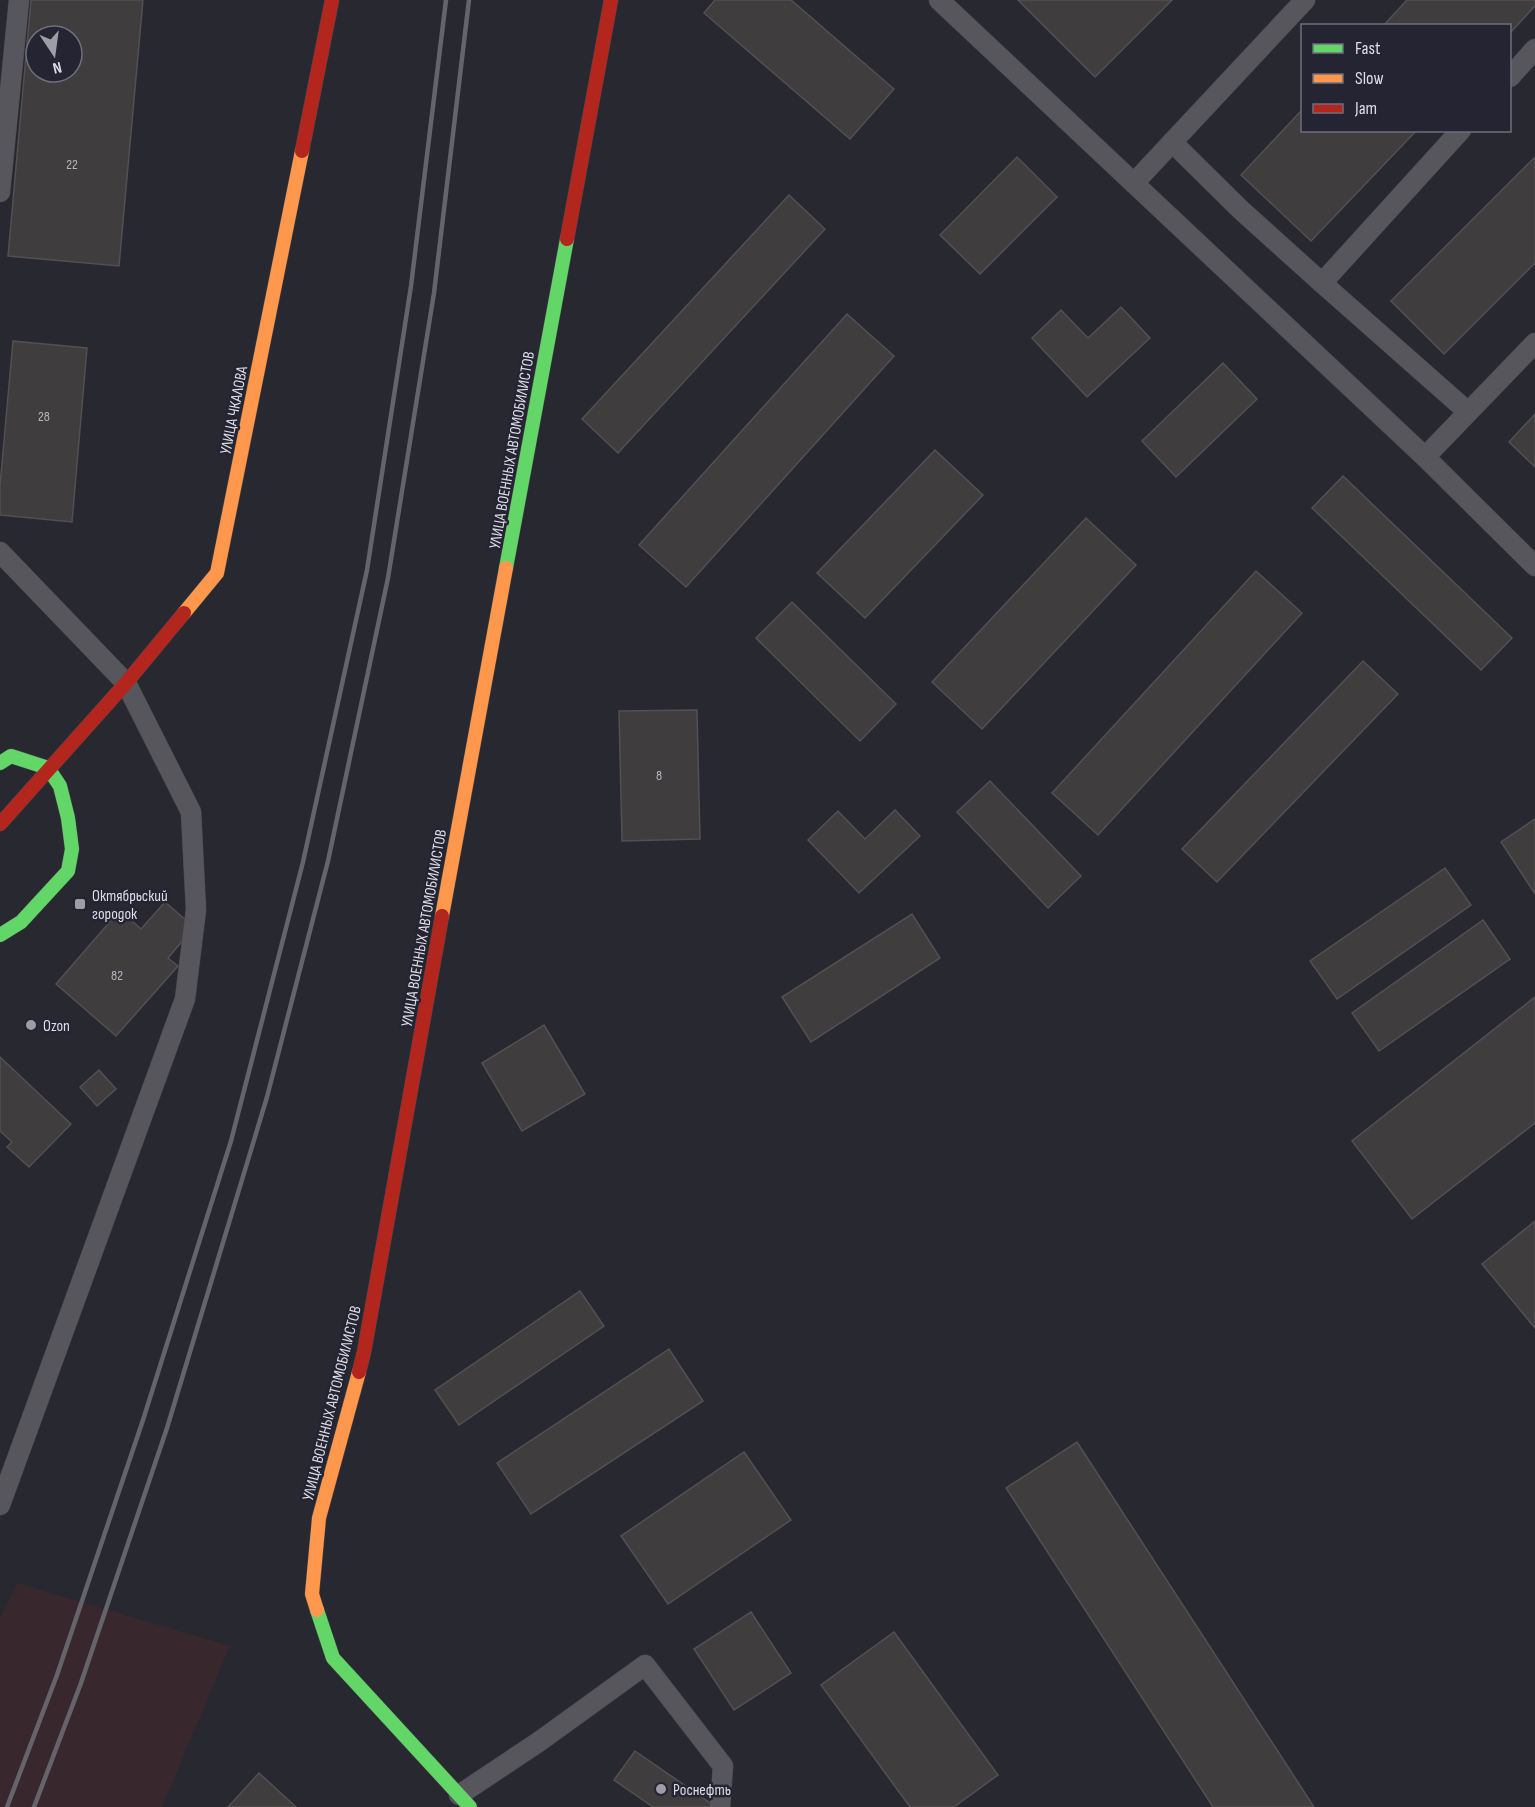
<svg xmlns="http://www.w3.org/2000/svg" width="1535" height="1807" font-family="'Sofia Sans Condensed',sans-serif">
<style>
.industrial{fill:#38272d}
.building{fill:#403d3f;stroke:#534f52;stroke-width:1.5;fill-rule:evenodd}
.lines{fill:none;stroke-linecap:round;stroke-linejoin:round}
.lane-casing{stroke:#46454d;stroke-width:21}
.fast-casing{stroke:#46454d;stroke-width:15}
.slow-casing{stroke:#46454d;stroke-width:15}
.jam-casing{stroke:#46454d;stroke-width:15}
.lane{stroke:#56565c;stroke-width:20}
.fast{stroke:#63d668;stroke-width:14}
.slow{stroke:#ff974d;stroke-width:14}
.jam{stroke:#b3261e;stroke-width:14}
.rail{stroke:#64646a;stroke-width:4.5}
.poi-dot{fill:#9e9da7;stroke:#252433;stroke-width:2}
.labels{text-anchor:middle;stroke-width:5;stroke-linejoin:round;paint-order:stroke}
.number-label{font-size:14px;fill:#b6b4bd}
.street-label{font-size:16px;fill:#dddce7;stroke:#252433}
.poi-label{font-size:16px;fill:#dddce7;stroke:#252433;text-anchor:start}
</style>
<rect width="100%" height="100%" fill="#282830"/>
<!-- industrial -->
<path class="industrial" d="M 17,1583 L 230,1646 L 162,1807 L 0,1807 L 0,1618 Z"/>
<!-- building -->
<g class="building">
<path d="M 31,0 L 143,0 L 119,266 L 8,256 ZM 36,36 L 72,36 L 72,72 L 36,72 Z"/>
<path d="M 715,0 L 791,0 L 894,89 L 850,139 L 704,13 Z"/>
<path d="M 1018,0 L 1172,0 L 1095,77 Z"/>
<path d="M 1407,0 L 1535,0 L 1535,6 L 1510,33 L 1510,26 L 1383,26 Z"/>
<path d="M 1302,110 L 1302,130 L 1417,130 L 1311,241 L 1241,175 Z"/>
<path d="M 1017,157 L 1057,197 L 980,274 L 940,235 Z"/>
<path d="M 1535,157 L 1535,263 L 1444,354 L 1391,301 Z"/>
<path d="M 789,195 L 825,229 L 618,453 L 582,419 Z"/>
<path d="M 1121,307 L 1150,338 L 1087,397 L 1032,338 L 1061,310 L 1088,338 Z"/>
<path d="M 847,314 L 894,356 L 686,587 L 639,545 Z"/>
<path d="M 13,341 L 87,348 L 72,522 L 0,515 L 0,485 Z"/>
<path d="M 1223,363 L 1257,399 L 1176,477 L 1142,441 Z"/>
<path d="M 1535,414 L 1535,467 L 1509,442 Z"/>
<path d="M 935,450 L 983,495 L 865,618 L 817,573 Z"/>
<path d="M 1343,476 L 1512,638 L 1481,670 L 1312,508 Z"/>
<path d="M 1086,518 L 1136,565 L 982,729 L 932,682 Z"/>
<path d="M 1256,571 L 1302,613 L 1098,835 L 1052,793 Z"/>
<path d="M 792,602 L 896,704 L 860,741 L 756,638 Z"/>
<path d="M 1363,661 L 1398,694 L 1217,882 L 1182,849 Z"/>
<path d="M 697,710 L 700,839 L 622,841 L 619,711 Z"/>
<path d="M 990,781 L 1081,876 L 1048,908 L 957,812 Z"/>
<path d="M 895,810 L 920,836 L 859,893 L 808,840 L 838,811 L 865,839 Z"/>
<path d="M 1535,819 L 1535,894 L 1501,842 Z"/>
<path d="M 1445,868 L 1471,905 L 1337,999 L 1310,961 Z"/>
<path d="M 165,902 L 194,927 L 168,958 L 178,966 L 116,1036 L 56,984 L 120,910 L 141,929 Z"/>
<path d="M 912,914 L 940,958 L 811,1042 L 782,997 Z"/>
<path d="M 1483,920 L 1510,959 L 1379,1051 L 1352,1013 Z"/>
<path d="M 1535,997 L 1535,1123 L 1412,1219 L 1352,1141 Z"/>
<path d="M 544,1025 L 585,1094 L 522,1131 L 482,1063 Z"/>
<path d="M 0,1057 L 71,1124 L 29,1167 L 7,1147 L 12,1142 L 0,1131 Z"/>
<path d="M 99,1070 L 116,1089 L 97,1106 L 80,1087 Z"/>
<path d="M 1535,1221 L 1535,1328 L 1482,1264 Z"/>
<path d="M 580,1291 L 604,1326 L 459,1425 L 435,1390 Z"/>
<path d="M 669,1349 L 703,1401 L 531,1514 L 497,1463 Z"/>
<path d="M 1077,1442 L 1314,1807 L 1213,1807 L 1006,1488 Z"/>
<path d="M 744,1452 L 791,1520 L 668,1604 L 621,1536 Z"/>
<path d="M 751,1612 L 791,1673 L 734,1710 L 694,1649 Z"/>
<path d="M 894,1632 L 998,1775 L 954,1807 L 910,1807 L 821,1685 Z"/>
<path d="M 635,1751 L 716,1807 L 653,1807 L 614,1780 Z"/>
<path d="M 259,1773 L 296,1807 L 228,1807 Z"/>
</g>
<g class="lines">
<defs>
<g id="lane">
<path d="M 939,0 L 1425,457 L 1535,566"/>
<path d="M 1510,77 L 1535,49"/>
<path d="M 1461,130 L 1322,283 L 1468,412"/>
<path d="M 1172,142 L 1241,210 L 1322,283"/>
<path d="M 1134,183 L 1305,0"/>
<path d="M 0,192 L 19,0"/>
<path d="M 1425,457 L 1535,343"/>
<path d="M 0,552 L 126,683 L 191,812 L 196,910 L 185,999 L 0,1505"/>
<path d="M 459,1795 L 540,1741 L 645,1665 L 723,1766 L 720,1807"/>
</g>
<g id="fast">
<path d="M 506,568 L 567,239"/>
<path d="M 0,763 L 11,756 L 48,768 L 60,786 L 68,818 L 72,849 L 68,871 L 21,922 L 0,935"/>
<path d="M 317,1610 L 333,1658 L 470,1807"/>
</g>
<g id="slow">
<path d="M 184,613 L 217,573 L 302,151"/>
<path d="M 442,916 L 506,568"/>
<path d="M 317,1610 L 312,1594 L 319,1518 L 359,1372"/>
</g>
<g id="jam">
<path d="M 302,151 L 332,0"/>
<path d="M 567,239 L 611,0"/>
<path d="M 0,824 L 126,683 L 184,613"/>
<path d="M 359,1372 L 364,1352 L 442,916"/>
</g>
</defs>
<!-- lane casing -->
<use href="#lane" class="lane-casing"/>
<!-- fast casing -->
<use href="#fast" class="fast-casing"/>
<!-- slow casing -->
<use href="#slow" class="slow-casing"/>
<!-- jam casing -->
<use href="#jam" class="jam-casing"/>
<!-- lane -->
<use href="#lane" class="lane"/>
<!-- fast -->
<use href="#fast" class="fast"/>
<!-- slow -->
<use href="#slow" class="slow"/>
<!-- jam -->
<use href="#jam" class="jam"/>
<!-- rail -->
<g class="rail">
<path d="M 7,1807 L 57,1675 L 143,1420 L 231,1141 L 303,862 L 367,570 L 411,286 L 446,0"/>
<path d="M 34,1807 L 81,1683 L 167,1428 L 267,1097 L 328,861 L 388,578 L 434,293 L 469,0"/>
</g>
</g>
<!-- markers -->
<g class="poi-dot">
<rect x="74" y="898" width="12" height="12" rx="3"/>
<circle cx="31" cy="1025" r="6"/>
<circle cx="661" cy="1789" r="6"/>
</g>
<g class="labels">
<!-- number labels -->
<g class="number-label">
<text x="72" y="169">22</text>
<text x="44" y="421">28</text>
<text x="659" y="780">8</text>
<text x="117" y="980">82</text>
</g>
<!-- street labels -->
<g class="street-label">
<text transform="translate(233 410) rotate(-79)" y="6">УЛИЦА ЧКАЛОВА</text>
<text transform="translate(511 450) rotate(-80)" y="6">УЛИЦА ВОЕННЫХ АВТОМОБИЛИСТОВ</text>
<text transform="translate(423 928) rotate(-80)" y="6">УЛИЦА ВОЕННЫХ АВТОМОБИЛИСТОВ</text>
<text transform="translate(331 1403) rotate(-76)" y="6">УЛИЦА ВОЕННЫХ АВТОМОБИЛИСТОВ</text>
</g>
<!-- poi labels -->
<g class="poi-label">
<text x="92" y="901">Октябрьский<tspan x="92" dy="18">городок</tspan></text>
<text x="43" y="1031">Ozon</text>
<text x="673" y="1795">Роснефть</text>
</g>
</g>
<!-- legend -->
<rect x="1301" y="24" width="210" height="108" fill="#252433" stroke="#6f6e7b" stroke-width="1.5"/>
<rect x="1313" y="44" width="30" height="9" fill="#63d668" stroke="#6f6e7b" stroke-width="1.5"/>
<text x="1355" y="54" font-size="18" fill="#dddce7">Fast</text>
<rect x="1313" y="74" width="30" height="9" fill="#ff974d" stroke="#6f6e7b" stroke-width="1.5"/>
<text x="1355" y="84" font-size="18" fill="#dddce7">Slow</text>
<rect x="1313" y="104" width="30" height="9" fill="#b3261e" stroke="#6f6e7b" stroke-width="1.5"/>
<text x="1355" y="114" font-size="18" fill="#dddce7">Jam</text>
<!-- north arrow -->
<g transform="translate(54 54) rotate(167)"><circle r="28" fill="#252433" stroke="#6f6e7b" stroke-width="1.5"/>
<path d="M0-4.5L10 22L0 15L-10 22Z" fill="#9e9da7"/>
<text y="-9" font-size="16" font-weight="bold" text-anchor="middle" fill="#dddce7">N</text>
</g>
</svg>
